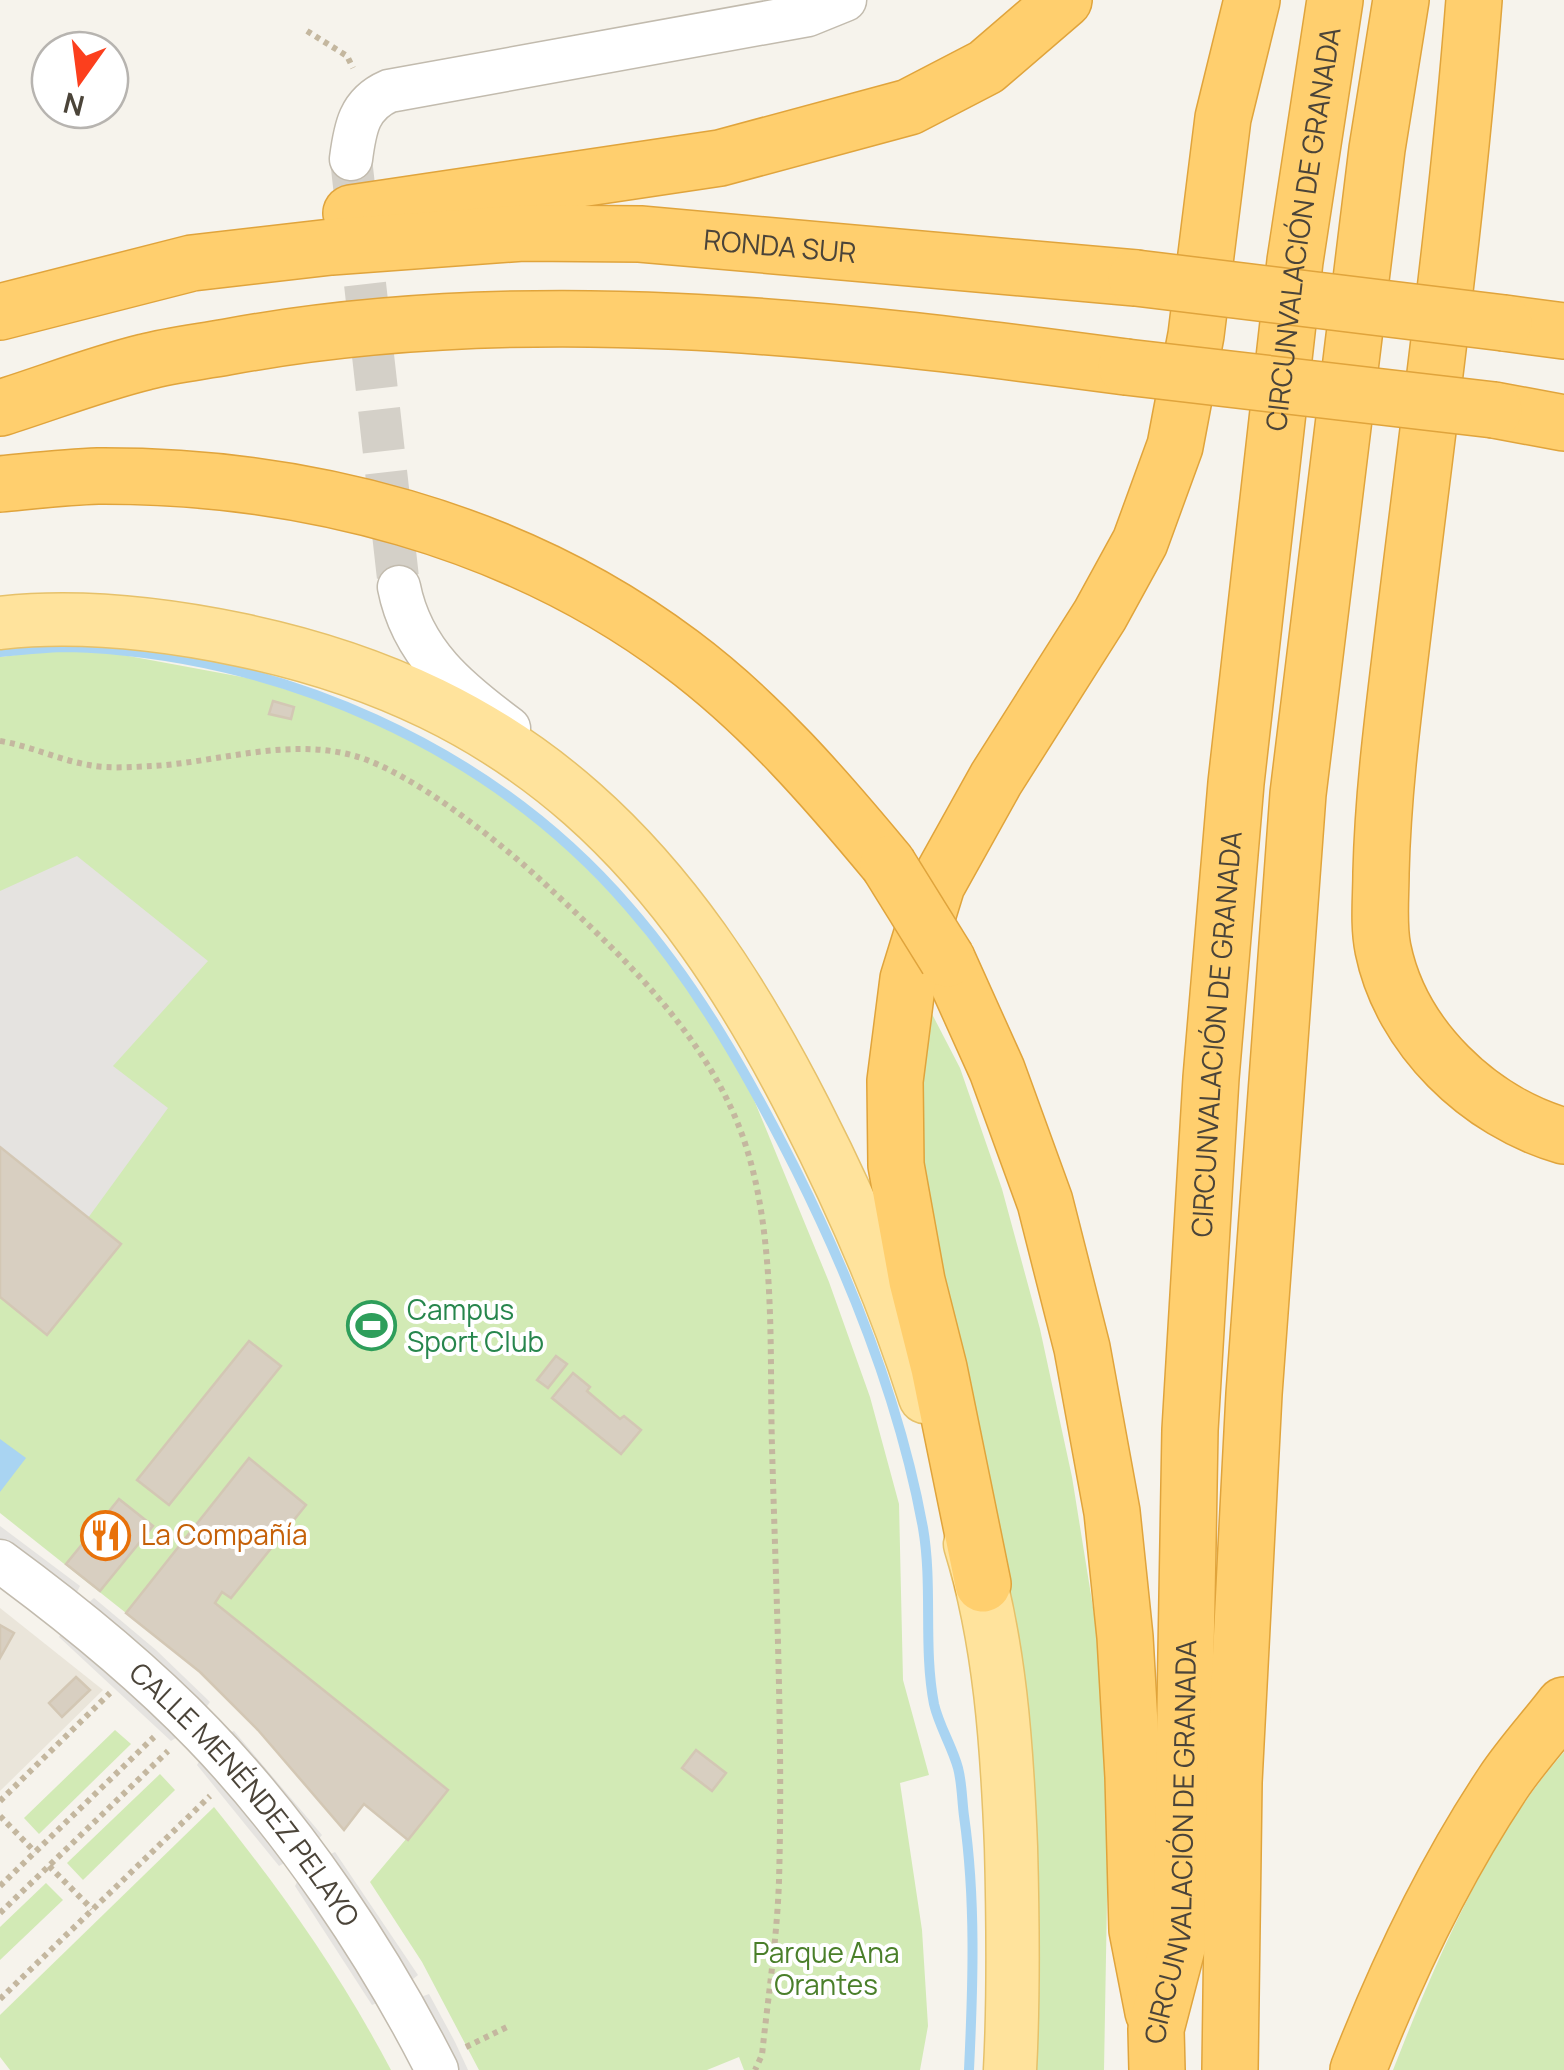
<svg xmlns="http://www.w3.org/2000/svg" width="1564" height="2070" font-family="Manrope,sans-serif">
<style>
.residential{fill:#eae5da}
.green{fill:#d2eab5}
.parking{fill:#e5e3e0}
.water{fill:#a9d4f2}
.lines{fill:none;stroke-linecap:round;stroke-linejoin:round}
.stream{stroke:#a9d4f2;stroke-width:10}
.building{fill:#d8cfc1;stroke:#d3c7b4;stroke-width:2.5}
.minor-tunnel{stroke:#d4d0c8;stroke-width:42;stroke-dasharray:42 21;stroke-linecap:butt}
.minor-casing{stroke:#c2bbae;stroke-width:45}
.major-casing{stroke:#e6c16a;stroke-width:55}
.highway-casing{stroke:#e0a43c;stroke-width:58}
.path{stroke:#c4b79f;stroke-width:6;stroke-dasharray:5 5;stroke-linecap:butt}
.minor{stroke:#fff;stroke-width:42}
.major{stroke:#ffe39c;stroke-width:52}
.highway{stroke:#ffcf6e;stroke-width:55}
.highway-bridge-casing{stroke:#e0a43c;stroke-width:58;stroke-linecap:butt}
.highway-bridge{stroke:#ffcf6e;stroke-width:55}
.labels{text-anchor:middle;stroke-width:8;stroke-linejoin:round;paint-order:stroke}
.street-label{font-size:28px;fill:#4b4439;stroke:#fff}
.leisure-label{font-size:28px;fill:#27864d;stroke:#fff;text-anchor:start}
.food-label{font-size:28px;fill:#c56008;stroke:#fff;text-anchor:start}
.park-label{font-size:28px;fill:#4a7f2a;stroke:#fff}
</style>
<rect width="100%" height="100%" fill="#f6f3ec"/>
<!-- residential -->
<path class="residential" d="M 0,1608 L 103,1690 L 0,1791 Z"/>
<!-- green -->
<g class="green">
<path d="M 47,651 L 107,652 L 253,679 L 333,704 L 414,738 L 487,783 L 560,841 L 625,908 L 683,981 L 745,1078 L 829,1282 L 870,1397 L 899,1504 L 903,1680 L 929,1775 L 900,1783 L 922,1930 L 928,2026 L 920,2070 L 744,2070 L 739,2057 L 707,2070 L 479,2070 L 422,1962 L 370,1882 L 448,1789 L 215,1603 L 222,1592 L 232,1598 L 306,1505 L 249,1459 L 126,1613 L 0,1513 L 0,657 Z"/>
<path d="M 918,987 L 960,1068 L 1002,1189 L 1040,1329 L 1072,1477 L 1100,1651 L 1108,1844 L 1104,2070 L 1033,2070 L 1040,1980 L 1037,1833 L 1028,1699 L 1004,1578 L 918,1226 Z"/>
<path d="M 115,1730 L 131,1744 L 39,1834 L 24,1818 Z"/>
<path d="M 1564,1752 L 1564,2070 L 1393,2070 C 1435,1963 1487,1839 1564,1752 Z"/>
<path d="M 160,1774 L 175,1790 L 83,1880 L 67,1863 Z"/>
<path d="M 214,1807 C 283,1893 339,1972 391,2070 L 10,2070 L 0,2057 L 0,2015 Z"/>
<path d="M 46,1883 L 63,1900 L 0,1960 L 0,1927 Z"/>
</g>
<!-- parking -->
<g class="parking">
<path d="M 77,856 L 208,961 L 113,1066 L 168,1108 L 88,1218 L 0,1147 L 0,891 Z"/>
<path d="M 0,1526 L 80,1586 L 75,1596 L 0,1540 Z"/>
<path d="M 94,1598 L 156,1650 L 210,1702 L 202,1713 L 86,1605 Z"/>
<path d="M 66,1626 L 182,1734 L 171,1741 L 59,1637 Z"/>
<path d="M 234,1731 L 322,1835 L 314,1845 L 224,1735 Z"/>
<path d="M 203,1755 L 290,1860 L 279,1866 L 197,1765 Z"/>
<path d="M 335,1852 L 418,1975 L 408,1983 L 324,1857 Z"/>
<path d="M 300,1876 L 384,2000 L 372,2005 L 295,1886 Z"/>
<path d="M 429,1994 L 455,2042 L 468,2070 L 455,2070 L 418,1998 Z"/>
</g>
<!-- water -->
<path class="water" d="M 0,1439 L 26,1458 L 0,1492 Z"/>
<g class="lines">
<!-- stream -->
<path class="stream" d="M 0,652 C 22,650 46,647 68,647 C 278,653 491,747 629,907 C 698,986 749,1077 796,1170 C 851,1280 901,1407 923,1528 C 933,1586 923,1647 934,1704 C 939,1726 952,1746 958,1768 C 962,1783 962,1801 964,1816 C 976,1900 973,1986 969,2070"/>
</g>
<!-- building -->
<g class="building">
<path d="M 273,701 L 294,707 L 291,719 L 269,714 Z"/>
<path d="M 0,1147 L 121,1244 L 47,1335 L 0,1297 Z"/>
<path d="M 249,1341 L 281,1366 L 169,1505 L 137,1480 Z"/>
<path d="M 556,1356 L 567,1364 L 548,1388 L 537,1380 Z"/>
<path d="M 573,1373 L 590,1387 L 587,1391 L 620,1419 L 624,1416 L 641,1430 L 621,1454 L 552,1398 Z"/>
<path d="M 249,1458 L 306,1505 L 231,1598 L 222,1592 L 215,1603 L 448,1790 L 408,1840 L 364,1804 L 344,1830 L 258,1730 L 200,1672 L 126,1613 Z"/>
<path d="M 119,1499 L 153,1526 L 100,1591 L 66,1564 Z"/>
<path d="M 0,1625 L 14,1633 L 0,1658 Z"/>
<path d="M 76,1677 L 90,1690 L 62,1717 L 49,1703 Z"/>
<path d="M 696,1750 L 726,1773 L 712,1791 L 682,1768 Z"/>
</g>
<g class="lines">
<!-- minor-tunnel -->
<path class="minor-tunnel" d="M 351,159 L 399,587"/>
<defs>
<g id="minor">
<path d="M 351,159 C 355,128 359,104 389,91 L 808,15 L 845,0"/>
<path d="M 399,587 C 412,653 458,690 509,728"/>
<path id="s1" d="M 0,1561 C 71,1613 141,1670 203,1734 C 294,1828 378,1953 437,2070"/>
</g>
<g id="major">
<path d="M 0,623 C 78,614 164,624 241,640 C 527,700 677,860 805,1111 C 852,1203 894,1299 925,1397"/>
<path d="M 970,1544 C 1000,1641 1007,1746 1011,1847 C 1013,1922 1014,1995 1010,2070"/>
</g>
<g id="highway">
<path d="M 1474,0 C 1458,209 1429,417 1404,625 C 1394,708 1383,790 1381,873 C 1381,897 1378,925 1383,949 C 1401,1037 1479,1112 1564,1136"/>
<path d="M 351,213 L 720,158 L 909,107 L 986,67 L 1064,0"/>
<path id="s2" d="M 0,312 L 192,263 L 331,247 L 523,233 L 640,234 L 1136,278"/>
<path d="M 1504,323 L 1564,331"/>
<path d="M 0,408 C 48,393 96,374 145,362 C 171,355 199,352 227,347 C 525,292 828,327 1126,367"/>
<path d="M 1494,410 L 1564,423"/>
<path d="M 0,484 C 32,481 66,477 98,476 C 303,475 515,529 681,654 C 760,713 825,788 888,864"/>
<path d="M 947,959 L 997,1070 L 1045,1202 L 1082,1348 L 1112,1512 L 1125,1637 L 1133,1777 L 1137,1930 L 1153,2012"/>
<path d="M 983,1584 L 939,1368 L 917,1281 L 896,1165 L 895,1081 L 908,979 L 937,885 L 996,779 L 1100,615 L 1140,542 L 1175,446 L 1196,335 L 1223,118 L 1252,0"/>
<path id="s3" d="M 1157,2070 L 1156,2029 L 1181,1933 L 1190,1430 L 1211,1078 L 1236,783 L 1295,261 L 1335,0"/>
<path d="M 1230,2070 L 1234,1782 L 1254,1394 L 1298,794 L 1377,149 L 1401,0"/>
<path d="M 1358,2070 C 1397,1970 1443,1873 1503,1783 C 1521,1756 1544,1731 1564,1705"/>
</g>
</defs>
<!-- minor casing -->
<use href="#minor" class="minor-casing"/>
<!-- major casing -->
<use href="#major" class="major-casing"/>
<!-- highway casing -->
<use href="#highway" class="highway-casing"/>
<!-- path -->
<g class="path">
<path d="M 307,31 L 347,56 L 353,68"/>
<path d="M 0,741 C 31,746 59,760 89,765 C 108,769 134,767 153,766 C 219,762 289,737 355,756 C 412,772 501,843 545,884 C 616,950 691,1020 732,1110 C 778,1210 769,1340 772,1447 C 776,1591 783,1736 779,1881 C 777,1939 768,1997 762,2055 L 755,2070"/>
<path d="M 0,1801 L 110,1693"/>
<path d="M 0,1816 L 35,1852"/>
<path d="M 49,1866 L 92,1909"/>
<path d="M 0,1886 L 154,1737"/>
<path d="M 0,1913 L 168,1751"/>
<path d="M 0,1999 L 210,1796"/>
<path d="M 466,2047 L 509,2026"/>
</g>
<!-- minor -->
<use href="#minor" class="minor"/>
<!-- major -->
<use href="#major" class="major"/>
<!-- highway -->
<use href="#highway" class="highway"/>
<defs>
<g id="highway-bridge">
<path d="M 1136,278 L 1504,323"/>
<path d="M 1126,367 L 1494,410"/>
<path d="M 888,864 L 947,959"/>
</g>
</defs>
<!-- highway-bridge casing -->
<use href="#highway-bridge" class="highway-bridge-casing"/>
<!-- highway-bridge -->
<use href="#highway-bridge" class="highway-bridge"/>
</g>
<!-- icons -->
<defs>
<symbol id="stadium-ring" viewBox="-11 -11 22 22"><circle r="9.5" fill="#fff" stroke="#2e9e5b" stroke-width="1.5"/><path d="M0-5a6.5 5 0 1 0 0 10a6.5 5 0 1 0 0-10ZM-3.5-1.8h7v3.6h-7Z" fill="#2e9e5b"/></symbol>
<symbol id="restaurant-ring" viewBox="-11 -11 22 22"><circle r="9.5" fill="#fff" stroke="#e8710a" stroke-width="1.5"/><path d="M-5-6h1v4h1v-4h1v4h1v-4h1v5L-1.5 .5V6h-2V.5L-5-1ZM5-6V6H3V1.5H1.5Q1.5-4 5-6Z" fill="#e8710a"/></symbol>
</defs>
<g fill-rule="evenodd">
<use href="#stadium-ring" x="344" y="1298" width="55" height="55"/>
<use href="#restaurant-ring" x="78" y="1508" width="55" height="55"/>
</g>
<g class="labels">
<!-- street labels -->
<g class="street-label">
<text dy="10" stroke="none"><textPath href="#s3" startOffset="1850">CIRCUNVALACIÓN DE GRANADA</textPath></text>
<text dy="10" stroke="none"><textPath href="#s2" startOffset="788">RONDA SUR</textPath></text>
<text dy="10" stroke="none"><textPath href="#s3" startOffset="1040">CIRCUNVALACIÓN DE GRANADA</textPath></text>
<text dy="10" stroke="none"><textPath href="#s1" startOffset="340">CALLE MENÉNDEZ PELAYO</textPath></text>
<text dy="10" stroke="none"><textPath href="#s3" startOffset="230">CIRCUNVALACIÓN DE GRANADA</textPath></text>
</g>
<!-- leisure labels -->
<g class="leisure-label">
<text x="407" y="1320">Campus<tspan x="407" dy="32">Sport Club</tspan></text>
</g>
<!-- food labels -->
<g class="food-label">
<text x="141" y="1545">La Compañía</text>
</g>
<!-- park labels -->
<g class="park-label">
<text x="826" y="1963">Parque Ana<tspan x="826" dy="32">Orantes</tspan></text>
</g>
</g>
<!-- north arrow -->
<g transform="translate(80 80) rotate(194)"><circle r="48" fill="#ffffff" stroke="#b7b4b0" stroke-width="2.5"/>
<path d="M0-8L18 38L0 25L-18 38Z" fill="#fc3f1d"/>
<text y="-15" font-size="28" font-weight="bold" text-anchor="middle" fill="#4b4439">N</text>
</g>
</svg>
